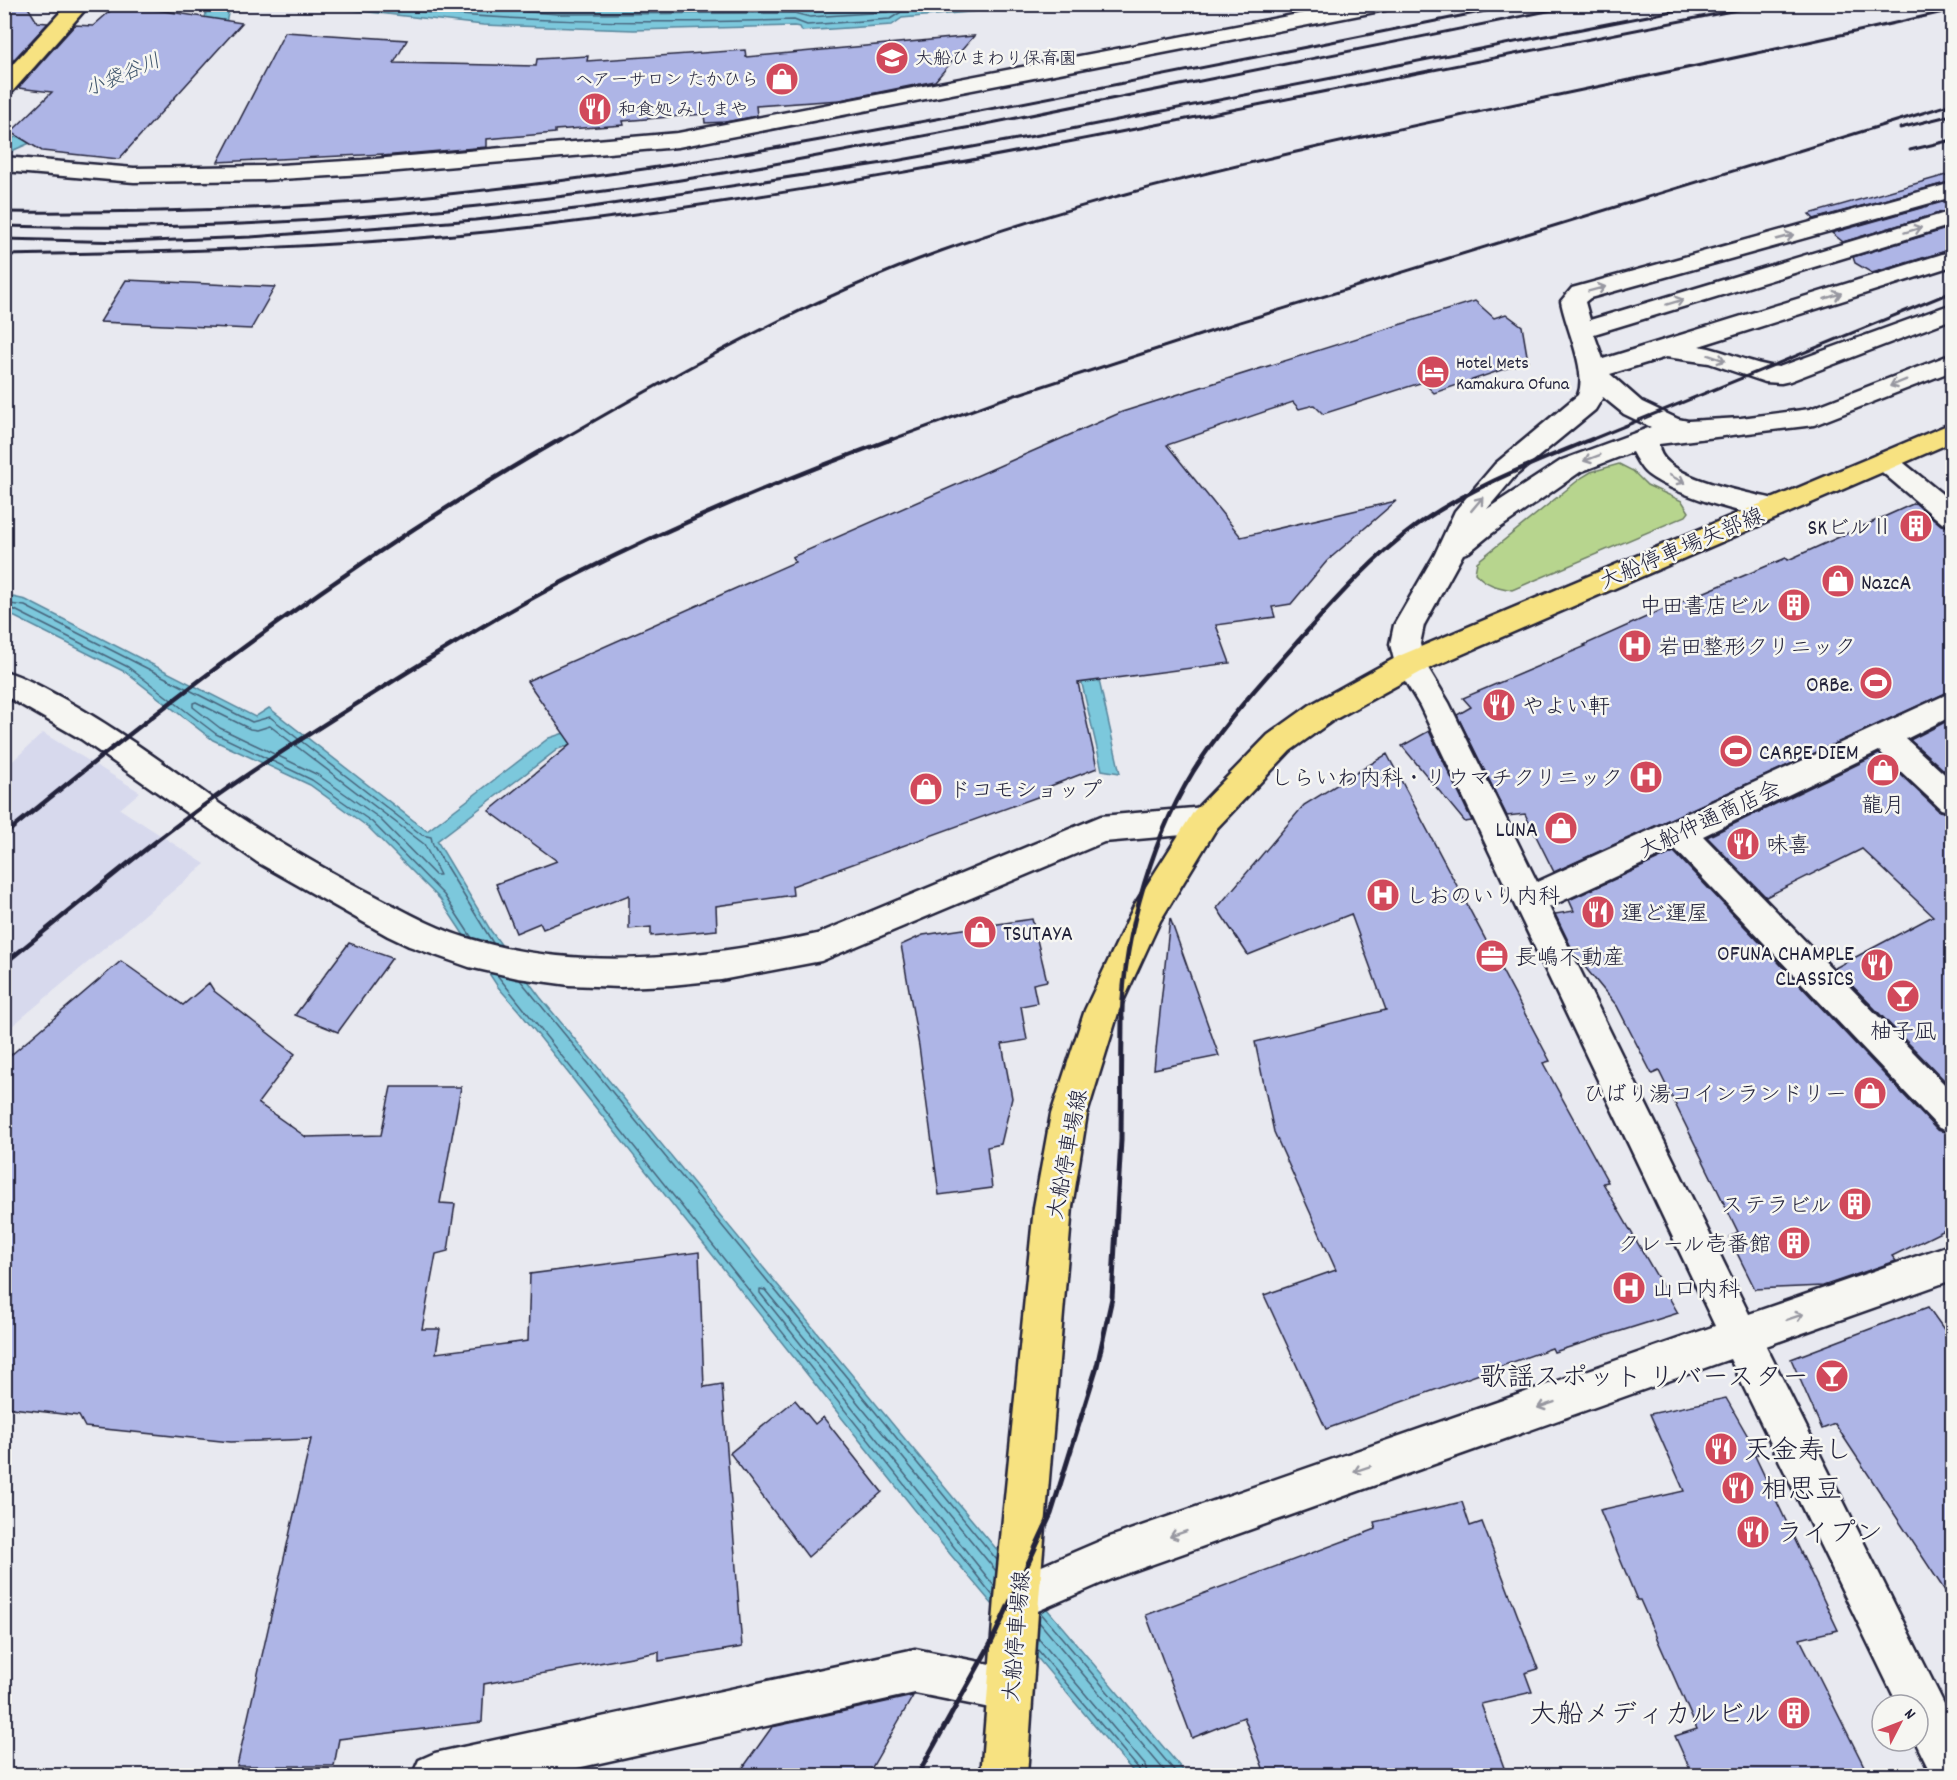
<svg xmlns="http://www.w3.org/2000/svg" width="1957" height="1780" font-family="Dekko,'Klee One',sans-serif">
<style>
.built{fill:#d7d9ed}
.green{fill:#b7d58e;stroke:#6c7c64;stroke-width:1.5}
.water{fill:#7cc8dc;stroke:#58869c;stroke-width:1.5}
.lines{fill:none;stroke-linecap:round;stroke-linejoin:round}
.shore{stroke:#46647b;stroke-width:1.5}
.building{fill:#aeb5e6;stroke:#22223b;stroke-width:1.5}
.minor-casing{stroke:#22223b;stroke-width:5}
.major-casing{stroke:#22223b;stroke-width:5}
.minor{fill:#f6f6f2;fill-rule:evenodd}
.major{fill:#f7e281;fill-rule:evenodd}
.rail-far2{stroke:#22223b;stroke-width:3}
.rail-far1{stroke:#22223b;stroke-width:4.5}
.rail{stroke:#22223b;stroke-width:5}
.oneway{stroke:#9797a0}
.labels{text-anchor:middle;stroke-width:5;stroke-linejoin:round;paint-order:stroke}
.far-poi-label{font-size:18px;fill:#22223b;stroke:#f6f6f2;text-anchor:start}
.far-water-label{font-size:20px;font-style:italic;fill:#3d546b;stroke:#f6f6f2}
.poi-label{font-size:22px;fill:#22223b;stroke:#f6f6f2;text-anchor:start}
.street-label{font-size:22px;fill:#22223b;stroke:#f6f6f2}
.near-poi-label{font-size:27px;fill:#22223b;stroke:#f6f6f2;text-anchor:start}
</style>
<rect width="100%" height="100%" fill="#e8e9f0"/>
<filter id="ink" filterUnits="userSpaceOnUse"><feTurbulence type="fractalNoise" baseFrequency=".0167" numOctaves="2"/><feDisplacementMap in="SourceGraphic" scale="12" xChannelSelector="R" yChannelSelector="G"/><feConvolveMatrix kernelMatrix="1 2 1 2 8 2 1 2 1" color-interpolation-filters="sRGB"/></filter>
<g filter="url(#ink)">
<!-- built -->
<path class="built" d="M 43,733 L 140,792 L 120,809 L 205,864 L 5,1032 L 5,768 Z"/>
<!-- green -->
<path class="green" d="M 1619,464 L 1633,471 L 1647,485 L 1682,501 L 1689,512 L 1686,516 L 1512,590 C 1497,587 1486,585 1475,573 L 1477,562 L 1581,478 L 1591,472 Z"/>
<!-- water -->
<g class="water">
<path d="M 207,5 L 230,5 L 222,40 L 163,85 L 14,150 L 5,157 L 4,142 L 172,69 L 202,40 Z"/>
<path d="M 308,5 L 1047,5 L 902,18 L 892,25 L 802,31 L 800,27 L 794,26 L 634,30 L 483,25 Z"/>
<path d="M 1041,577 L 1093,654 L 1120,773 L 1102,770 L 1076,658 L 1033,593 L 558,749 L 437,841 L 491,931 L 540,997 L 961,1507 L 1187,1775 L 1136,1775 L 945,1548 L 519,1011 L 498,987 L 440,899 L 368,827 L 310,785 L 213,740 L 125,672 L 5,612 L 4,595 L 26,600 L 255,717 L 269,708 L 427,831 L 549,738 Z"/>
</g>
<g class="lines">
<!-- shore -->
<g class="shore">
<path d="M 349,4 C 497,23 645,24 794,20 L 807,25 L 890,19 L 901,12 L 989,4"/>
<path d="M 417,4 L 558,14 L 794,13 L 810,17 L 887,12 L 906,4"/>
<path d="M 542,4 L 635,8 L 765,4"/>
<path d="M 800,4 L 812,8 L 862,4"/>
<path d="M 196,702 L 250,729 L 257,730 L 270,726 L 424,844 L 440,875 L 435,875 L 378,817 L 318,775 L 220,728 L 193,707 L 193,703 Z"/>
<path d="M 472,938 L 444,895 L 372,822 L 312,780 L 216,734 L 128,667 L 11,608 L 10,604 L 25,606 L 252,722 L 270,717 L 422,835 L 431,837 L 433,845 L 493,943"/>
<path d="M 497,975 L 994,1597"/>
<path d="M 520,980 L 997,1560"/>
<path d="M 995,1587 L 760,1293 L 760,1289 L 765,1290 L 996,1571"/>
<path d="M 1040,1612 L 1179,1776"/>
<path d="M 1039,1622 L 1169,1776"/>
<path d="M 1038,1638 L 1145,1765 L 1148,1776"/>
<path d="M 1037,1649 L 1139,1769 L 1140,1776"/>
</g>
</g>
<!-- building -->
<g class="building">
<path d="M 4,4 L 26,4 L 37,22 L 48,23 L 4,70 Z"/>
<path d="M 118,4 L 242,23 L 119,159 L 42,151 L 11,132 L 52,92 L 18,88 L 75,25 L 93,26 Z"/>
<path d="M 285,32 L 407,40 L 394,63 L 536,66 L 537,59 L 588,56 L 587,61 L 745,50 L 746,57 L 974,36 L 935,81 L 840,100 L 756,106 L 757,116 L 725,122 L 705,123 L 704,114 L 623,121 L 624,125 L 555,130 L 555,133 L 487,139 L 487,147 L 382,156 L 383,154 L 218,162 Z"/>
<path d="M 1953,173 L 1953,181 L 1814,219 L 1809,214 Z"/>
<path d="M 1953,199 L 1953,209 L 1843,242 L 1832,233 Z"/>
<path d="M 1953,227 L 1953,249 L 1872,273 L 1855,263 L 1853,257 Z"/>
<path d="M 126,280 L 275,287 L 251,329 L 100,322 Z"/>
<path d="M 1475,301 L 1494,318 L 1506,314 L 1522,326 L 1528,361 L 1434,393 L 1423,382 L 1323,414 L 1314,405 L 1299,409 L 1293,402 L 1167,445 L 1241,537 L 1396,501 L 1327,561 L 1291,604 L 1272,607 L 1275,617 L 1216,625 L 1230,663 L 1078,683 L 1097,768 L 1048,787 L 1051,792 L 792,886 L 793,895 L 716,906 L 717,930 L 651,936 L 651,927 L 629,929 L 629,895 L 543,929 L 540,923 L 516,933 L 496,884 L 557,861 L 489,811 L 571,744 L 527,681 L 795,562 L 792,557 L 1122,412 Z"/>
<path d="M 1915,503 L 1941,525 L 1953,527 L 1953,690 L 1554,872 L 1525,814 L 1507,816 L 1457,715 L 1471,707 L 1463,698 L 1586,646 L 1584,645 L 1662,610 L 1786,558 L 1788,560 Z"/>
<path d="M 1953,718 L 1953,778 L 1910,740 Z"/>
<path d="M 1429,731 L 1472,821 L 1465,822 L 1402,746 Z"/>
<path d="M 1387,754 L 1550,1061 L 1543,1063 L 1608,1182 L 1603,1183 L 1678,1313 L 1554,1352 L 1552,1348 L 1326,1429 L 1264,1295 L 1336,1270 L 1274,1132 L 1255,1042 L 1386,1010 L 1351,914 L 1248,955 L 1217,908 L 1304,805 Z"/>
<path d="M 1879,754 L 1939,811 L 1953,814 L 1953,1089 L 1835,968 L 1933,916 L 1862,849 L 1766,897 L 1707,837 Z"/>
<path d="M 1674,852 L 1937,1130 L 1953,1134 L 1953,1226 L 1892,1256 L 1896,1261 L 1823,1286 L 1755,1289 L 1729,1237 L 1738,1232 L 1659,1071 L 1652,1074 L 1617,1006 L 1575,955 L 1555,914 L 1574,911 L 1569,900 Z"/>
<path d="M 1170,918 L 1219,1056 L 1154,1069 Z"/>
<path d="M 1032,919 L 1047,981 L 1033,984 L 1037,1003 L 1021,1006 L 1027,1040 L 1002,1044 L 1012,1098 L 1001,1144 L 987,1147 L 992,1188 L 939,1195 L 919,1046 L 901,945 L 923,935 Z"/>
<path d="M 349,943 L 392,958 L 338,1032 L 295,1015 Z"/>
<path d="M 121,961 L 183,1005 L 209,983 L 214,991 L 295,1054 L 258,1103 L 306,1137 L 381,1135 L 391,1087 L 461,1087 L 440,1203 L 455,1204 L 448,1251 L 436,1254 L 422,1329 L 440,1329 L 436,1353 L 528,1341 L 530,1274 L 699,1252 L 704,1387 L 722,1384 L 742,1647 L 659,1661 L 659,1652 L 484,1684 L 482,1722 L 339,1739 L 334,1766 L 237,1766 L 311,1439 L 231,1442 L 85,1427 L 79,1416 L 4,1407 L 4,1061 Z"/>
<path d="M 1928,1307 L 1953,1342 L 1953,1603 L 1835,1424 L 1822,1429 L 1791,1359 Z"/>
<path d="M 1726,1398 L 1758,1454 L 1755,1456 L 1838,1630 L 1800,1639 L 1869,1776 L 1693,1776 L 1675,1736 L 1697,1729 L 1640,1600 L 1637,1600 L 1600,1510 L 1684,1491 L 1650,1414 Z"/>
<path d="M 795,1400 L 815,1424 L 823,1417 L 882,1492 L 808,1557 L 730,1453 Z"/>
<path d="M 1462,1502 L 1470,1526 L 1482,1522 L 1538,1669 L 1525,1673 L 1532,1692 L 1481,1704 L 1507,1776 L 1266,1776 L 1244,1717 L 1192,1738 L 1146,1615 L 1376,1529 L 1374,1522 Z"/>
<path d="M 913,1696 L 867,1776 L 737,1776 L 772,1727 Z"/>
</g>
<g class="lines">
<defs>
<g id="minor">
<path d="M 1351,4 L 1395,4 L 1392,8 L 1385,10 L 678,147 L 363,174 L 264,180 L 134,182 L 4,171 L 4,157 L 134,168 L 264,166 L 363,160 L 678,133 Z"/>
<path d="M 1952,183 L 1952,197 L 1590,298 L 1585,302 L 1590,320 L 1952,211 L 1952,225 L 1594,334 L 1603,359 L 1952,251 L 1952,266 L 1699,346 C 1726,350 1751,365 1779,367 L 1952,304 L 1952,319 L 1790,381 L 1781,383 L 1765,382 L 1709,363 L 1666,357 L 1610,374 L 1642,402 L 1678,419 L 1688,421 L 1741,418 L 1810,409 L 1952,354 L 1952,371 L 1814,425 L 1659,444 C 1657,479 1756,494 1783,501 L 1787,508 L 1783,515 C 1758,522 1664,491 1645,472 C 1640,467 1636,459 1632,452 L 1580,472 L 1491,534 L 1469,552 L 1463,554 L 1424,625 L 1420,644 L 1425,663 L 1449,703 L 1537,882 L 1952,692 L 1952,716 L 1906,739 L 1952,781 L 1952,812 L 1941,809 L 1879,751 L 1703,836 L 1952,1092 L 1952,1132 L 1939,1128 L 1675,849 L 1549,907 L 1749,1314 L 1952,1244 L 1952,1280 L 1766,1346 L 1952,1720 L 1952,1776 L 1932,1776 L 1915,1741 L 1918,1741 L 1918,1705 L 1898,1705 L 1730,1359 L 1111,1579 L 1017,1620 L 1002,1613 L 995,1598 L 1002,1583 L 1107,1538 L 1715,1326 L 1420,706 L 1395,664 L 1390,644 L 1394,625 L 1435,554 L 1455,511 L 1495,464 L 1578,395 C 1588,371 1565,326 1561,301 L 1572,288 ZM 1603,397 L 1624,414 L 1651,427 L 1562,460 L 1487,509 L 1515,476 L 1595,410 Z"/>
<path d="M 1885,452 L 1894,455 L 1952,502 L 1952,525 L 1942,523 L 1876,467 L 1872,461 L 1876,455 Z"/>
<path d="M 4,671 C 25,677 43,688 62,698 C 118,729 169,767 220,804 C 265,835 312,862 360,888 C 396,906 428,926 467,938 C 580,973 704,958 817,934 L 1101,816 L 1205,807 L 1216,811 L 1221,820 L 1216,829 L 1205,833 L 1104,842 L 821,961 L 721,980 L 671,985 L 620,987 L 569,985 L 518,978 L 469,967 L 409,946 L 388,936 L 257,862 L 81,739 L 4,695 Z"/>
<path d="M 915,1649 L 1010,1668 L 1026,1674 L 1032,1690 L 1026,1706 L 1010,1712 L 915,1693 L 541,1776 L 412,1776 L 419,1760 L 435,1753 Z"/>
</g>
<g id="major">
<path d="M 68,4 L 90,4 L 12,92 L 4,93 L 4,74 Z"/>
<path d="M 1952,423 L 1952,442 L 1421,672 L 1332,721 L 1290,751 L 1216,829 L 1160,921 L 1119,1010 L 1087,1114 L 1072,1207 L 1039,1598 L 1027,1776 L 981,1776 L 995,1598 L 1034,1207 L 1051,1114 L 1085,1010 L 1135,904 L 1194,811 L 1268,735 L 1310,705 L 1399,656 Z"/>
</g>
</defs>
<!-- minor casing -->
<use href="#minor" class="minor-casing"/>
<!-- major casing -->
<use href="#major" class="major-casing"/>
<!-- minor -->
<use href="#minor" class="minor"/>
<!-- major -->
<use href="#major" class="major"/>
<!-- rail-far2 -->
<g class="rail-far2">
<path d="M 1900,128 L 1952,115"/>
<path d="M 1910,150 L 1952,140"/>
<path d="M 4,212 C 135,213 266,210 397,199 C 601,181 804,144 1006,106 C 1177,73 1349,39 1520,4"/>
<path d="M 4,226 C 199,232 395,218 589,193 C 719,177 847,150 976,126 C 1178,87 1380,45 1582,4"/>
<path d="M 4,239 L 126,242 L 251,237 L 475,220 L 585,208 L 890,162 L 1061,131 L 1709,4"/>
<path d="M 4,255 C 186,252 369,247 550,225 C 787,197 1022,152 1257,105 C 1427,72 1597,38 1767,4"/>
<path d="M 559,441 C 682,370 808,299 941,251 C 1064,207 1191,176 1318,147 C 1529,99 1741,59 1952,10"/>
<path d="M 888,441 L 997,401 L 1240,322 L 1952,104"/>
<path d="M 1588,441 L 1952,292"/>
</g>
<!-- rail-far1 -->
<g class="rail-far1">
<path d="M 4,835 C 181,690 362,552 561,439"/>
<path d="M 4,964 C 76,906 146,846 221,793 C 273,756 328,722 382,688 C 446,648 509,609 576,575 C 678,523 784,479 892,439"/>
<path d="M 1122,1019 C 1123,934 1154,829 1202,758 C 1231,715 1266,677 1300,639 C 1336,599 1373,557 1417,525 C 1471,487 1531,464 1592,439"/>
</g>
<!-- rail -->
<path class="rail" d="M 917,1776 L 991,1643 L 1051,1514 L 1097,1366 L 1112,1298 L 1121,1140 L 1122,1018"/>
</g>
<!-- one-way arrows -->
<defs><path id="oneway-shaft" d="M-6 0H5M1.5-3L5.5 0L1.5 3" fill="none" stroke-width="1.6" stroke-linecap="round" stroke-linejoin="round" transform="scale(1.5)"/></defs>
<g class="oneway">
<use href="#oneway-shaft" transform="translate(1913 230) rotate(-17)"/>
<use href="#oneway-shaft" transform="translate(1785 237) rotate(-15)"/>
<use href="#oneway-shaft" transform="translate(1597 289) rotate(-15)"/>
<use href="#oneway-shaft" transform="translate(1833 296) rotate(-18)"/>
<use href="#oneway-shaft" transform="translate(1675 302) rotate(-17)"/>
<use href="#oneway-shaft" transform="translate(1717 358) rotate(18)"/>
<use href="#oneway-shaft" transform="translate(1898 383) rotate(158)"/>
<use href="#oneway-shaft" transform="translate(1592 458) rotate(159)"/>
<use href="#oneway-shaft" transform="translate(1677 479) rotate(28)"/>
<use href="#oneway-shaft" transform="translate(1477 504) rotate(-50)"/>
<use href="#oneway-shaft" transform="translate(1795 1317) rotate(-19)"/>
<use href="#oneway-shaft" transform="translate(1546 1405) rotate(161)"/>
<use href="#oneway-shaft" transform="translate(1362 1469) rotate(161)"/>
<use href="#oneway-shaft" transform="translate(1178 1534) rotate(161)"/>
</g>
</g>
<!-- icons -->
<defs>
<symbol id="school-disc" viewBox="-11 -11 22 22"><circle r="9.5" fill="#d1495b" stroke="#f6f6f2"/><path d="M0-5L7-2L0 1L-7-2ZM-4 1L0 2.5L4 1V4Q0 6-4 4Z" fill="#fff"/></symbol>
<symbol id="shop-disc" viewBox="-11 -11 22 22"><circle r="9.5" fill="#d1495b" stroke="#f6f6f2"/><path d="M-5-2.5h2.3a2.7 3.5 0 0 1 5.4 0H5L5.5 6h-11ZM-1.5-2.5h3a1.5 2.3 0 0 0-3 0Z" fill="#fff"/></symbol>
<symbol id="restaurant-disc" viewBox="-11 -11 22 22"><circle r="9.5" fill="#d1495b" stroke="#f6f6f2"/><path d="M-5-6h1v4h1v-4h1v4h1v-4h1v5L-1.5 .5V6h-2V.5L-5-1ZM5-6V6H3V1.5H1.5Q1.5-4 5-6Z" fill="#fff"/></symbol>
<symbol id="hotel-disc" viewBox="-11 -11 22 22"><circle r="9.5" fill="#d1495b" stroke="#f6f6f2"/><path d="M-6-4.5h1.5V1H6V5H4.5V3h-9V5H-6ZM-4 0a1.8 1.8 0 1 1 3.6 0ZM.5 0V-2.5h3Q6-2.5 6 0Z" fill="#fff"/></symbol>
<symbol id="building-disc" viewBox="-11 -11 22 22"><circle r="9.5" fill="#d1495b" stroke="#f6f6f2"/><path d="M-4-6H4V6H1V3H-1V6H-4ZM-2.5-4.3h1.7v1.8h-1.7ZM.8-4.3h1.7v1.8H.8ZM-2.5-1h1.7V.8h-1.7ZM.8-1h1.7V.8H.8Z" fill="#fff"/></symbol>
<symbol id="hospital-disc" viewBox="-11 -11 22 22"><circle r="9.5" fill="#d1495b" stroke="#f6f6f2"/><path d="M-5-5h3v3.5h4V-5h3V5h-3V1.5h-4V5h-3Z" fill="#fff"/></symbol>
<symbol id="stadium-disc" viewBox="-11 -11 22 22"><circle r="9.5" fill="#d1495b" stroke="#f6f6f2"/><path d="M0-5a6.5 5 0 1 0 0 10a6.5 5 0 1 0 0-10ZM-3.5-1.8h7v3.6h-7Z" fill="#fff"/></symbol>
<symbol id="office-disc" viewBox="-11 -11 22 22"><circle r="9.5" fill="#d1495b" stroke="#f6f6f2"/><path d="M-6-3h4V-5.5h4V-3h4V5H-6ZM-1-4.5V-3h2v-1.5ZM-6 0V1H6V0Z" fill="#fff"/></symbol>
<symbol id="bar-disc" viewBox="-11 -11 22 22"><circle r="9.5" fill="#d1495b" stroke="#f6f6f2"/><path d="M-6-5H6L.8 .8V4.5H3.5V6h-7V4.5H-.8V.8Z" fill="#fff"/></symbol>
</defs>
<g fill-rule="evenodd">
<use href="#school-disc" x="873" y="39" width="38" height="38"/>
<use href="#shop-disc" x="763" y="60" width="38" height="38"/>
<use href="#restaurant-disc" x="576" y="90" width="38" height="38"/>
<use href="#hotel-disc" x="1414" y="353" width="38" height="38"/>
<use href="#building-disc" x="1897" y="507" width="38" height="38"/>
<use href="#shop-disc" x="1819" y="562" width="38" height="38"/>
<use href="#building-disc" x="1775" y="586" width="38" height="38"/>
<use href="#hospital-disc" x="1616" y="627" width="38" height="38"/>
<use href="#stadium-disc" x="1857" y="664" width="38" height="38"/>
<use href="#restaurant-disc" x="1480" y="686" width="38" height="38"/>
<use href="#stadium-disc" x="1717" y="732" width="38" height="38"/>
<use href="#shop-disc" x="1864" y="751" width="38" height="38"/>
<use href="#hospital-disc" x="1627" y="758" width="38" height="38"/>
<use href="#shop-disc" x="907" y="770" width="38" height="38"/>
<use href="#shop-disc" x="1542" y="809" width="38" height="38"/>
<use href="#restaurant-disc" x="1724" y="825" width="38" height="38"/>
<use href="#hospital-disc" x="1364" y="876" width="38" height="38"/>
<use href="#restaurant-disc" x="1579" y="893" width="38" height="38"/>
<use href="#shop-disc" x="961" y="913" width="38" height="38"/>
<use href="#office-disc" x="1473" y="937" width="38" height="38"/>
<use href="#restaurant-disc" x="1858" y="946" width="38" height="38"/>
<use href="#bar-disc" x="1884" y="977" width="38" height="38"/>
<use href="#shop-disc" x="1851" y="1074" width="38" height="38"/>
<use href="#building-disc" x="1836" y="1185" width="38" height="38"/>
<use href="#building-disc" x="1775" y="1224" width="38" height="38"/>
<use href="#hospital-disc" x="1610" y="1269" width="38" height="38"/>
<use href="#bar-disc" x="1813" y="1357" width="38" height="38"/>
<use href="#restaurant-disc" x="1702" y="1430" width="38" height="38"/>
<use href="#restaurant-disc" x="1719" y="1469" width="38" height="38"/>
<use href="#restaurant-disc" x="1734" y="1513" width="38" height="38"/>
<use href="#building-disc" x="1775" y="1694" width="38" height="38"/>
</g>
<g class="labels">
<!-- far-poi labels -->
<g class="far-poi-label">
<text x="915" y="64">大船ひまわり保育園</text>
<text x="759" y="85" text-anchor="end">ヘアーサロン たかひら</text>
<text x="618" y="115">和食処 みしまや</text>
<text x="1456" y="368">Hotel Mets<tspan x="1456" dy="21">Kamakura Ofuna</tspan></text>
</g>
<!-- far-water labels -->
<g class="far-water-label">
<text transform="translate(122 74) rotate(-23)" y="7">小袋谷川</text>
</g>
<!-- poi labels -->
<g class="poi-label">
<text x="1893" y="534" text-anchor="end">SKビルⅡ</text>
<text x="1861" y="589">NazcA</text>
<text x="1771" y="613" text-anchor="end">中田書店ビル</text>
<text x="1658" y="654">岩田整形クリニック</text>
<text x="1853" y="691" text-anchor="end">ORBe.</text>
<text x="1522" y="713">やよい軒</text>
<text x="1759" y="759">CARPE DIEM</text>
<text x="1623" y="785" text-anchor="end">しらいわ内科・リウマチクリニック</text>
<text x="949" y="797">ドコモショップ</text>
<text x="1883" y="812" text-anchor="middle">龍月</text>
<text x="1538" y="836" text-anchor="end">LUNA</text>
<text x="1766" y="852">味喜</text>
<text x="1406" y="903">しおのいり内科</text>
<text x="1621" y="920">運ど運屋</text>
<text x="1003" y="940">TSUTAYA</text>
<text x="1854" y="960" text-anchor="end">OFUNA CHAMPLE<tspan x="1854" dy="25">CLASSICS</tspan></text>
<text x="1515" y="964">長嶋不動産</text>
<text x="1903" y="1038" text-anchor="middle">柚子凪</text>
<text x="1847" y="1101" text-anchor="end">ひばり湯コインランドリー</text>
<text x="1832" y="1212" text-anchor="end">ステラビル</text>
<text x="1771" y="1251" text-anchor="end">クレール壱番館</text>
<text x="1652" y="1296">山口内科</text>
</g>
<!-- street labels -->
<g class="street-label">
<text transform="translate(1681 547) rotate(-23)" y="8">大船停車場矢部線</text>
<text transform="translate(1709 818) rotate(-25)" y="8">大船仲通商店会</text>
<text transform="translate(1066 1154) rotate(-79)" y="8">大船停車場線</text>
<text transform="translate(1015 1636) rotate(-85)" y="8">大船停車場線</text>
</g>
<!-- near-poi labels -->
<g class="near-poi-label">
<text x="1809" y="1385" text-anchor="end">歌謡スポット リバースター</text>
<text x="1744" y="1458">天金寿し</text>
<text x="1761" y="1497">相思豆</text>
<text x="1776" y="1541">ライプン</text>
<text x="1771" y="1722" text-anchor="end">大船メディカルビル</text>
</g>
</g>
<!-- margin -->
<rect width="1957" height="1780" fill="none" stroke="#f6f6f2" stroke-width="24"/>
<rect x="12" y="12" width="1933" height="1756" fill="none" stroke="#22223b" stroke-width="2" filter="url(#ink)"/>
<!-- north arrow -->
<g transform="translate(1900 1723) rotate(48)"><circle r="28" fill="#f6f6f2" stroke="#a1a1a9" stroke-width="1.5"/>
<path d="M0-4.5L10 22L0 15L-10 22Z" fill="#d1495b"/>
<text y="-9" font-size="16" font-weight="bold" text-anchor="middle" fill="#22223b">N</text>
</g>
</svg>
